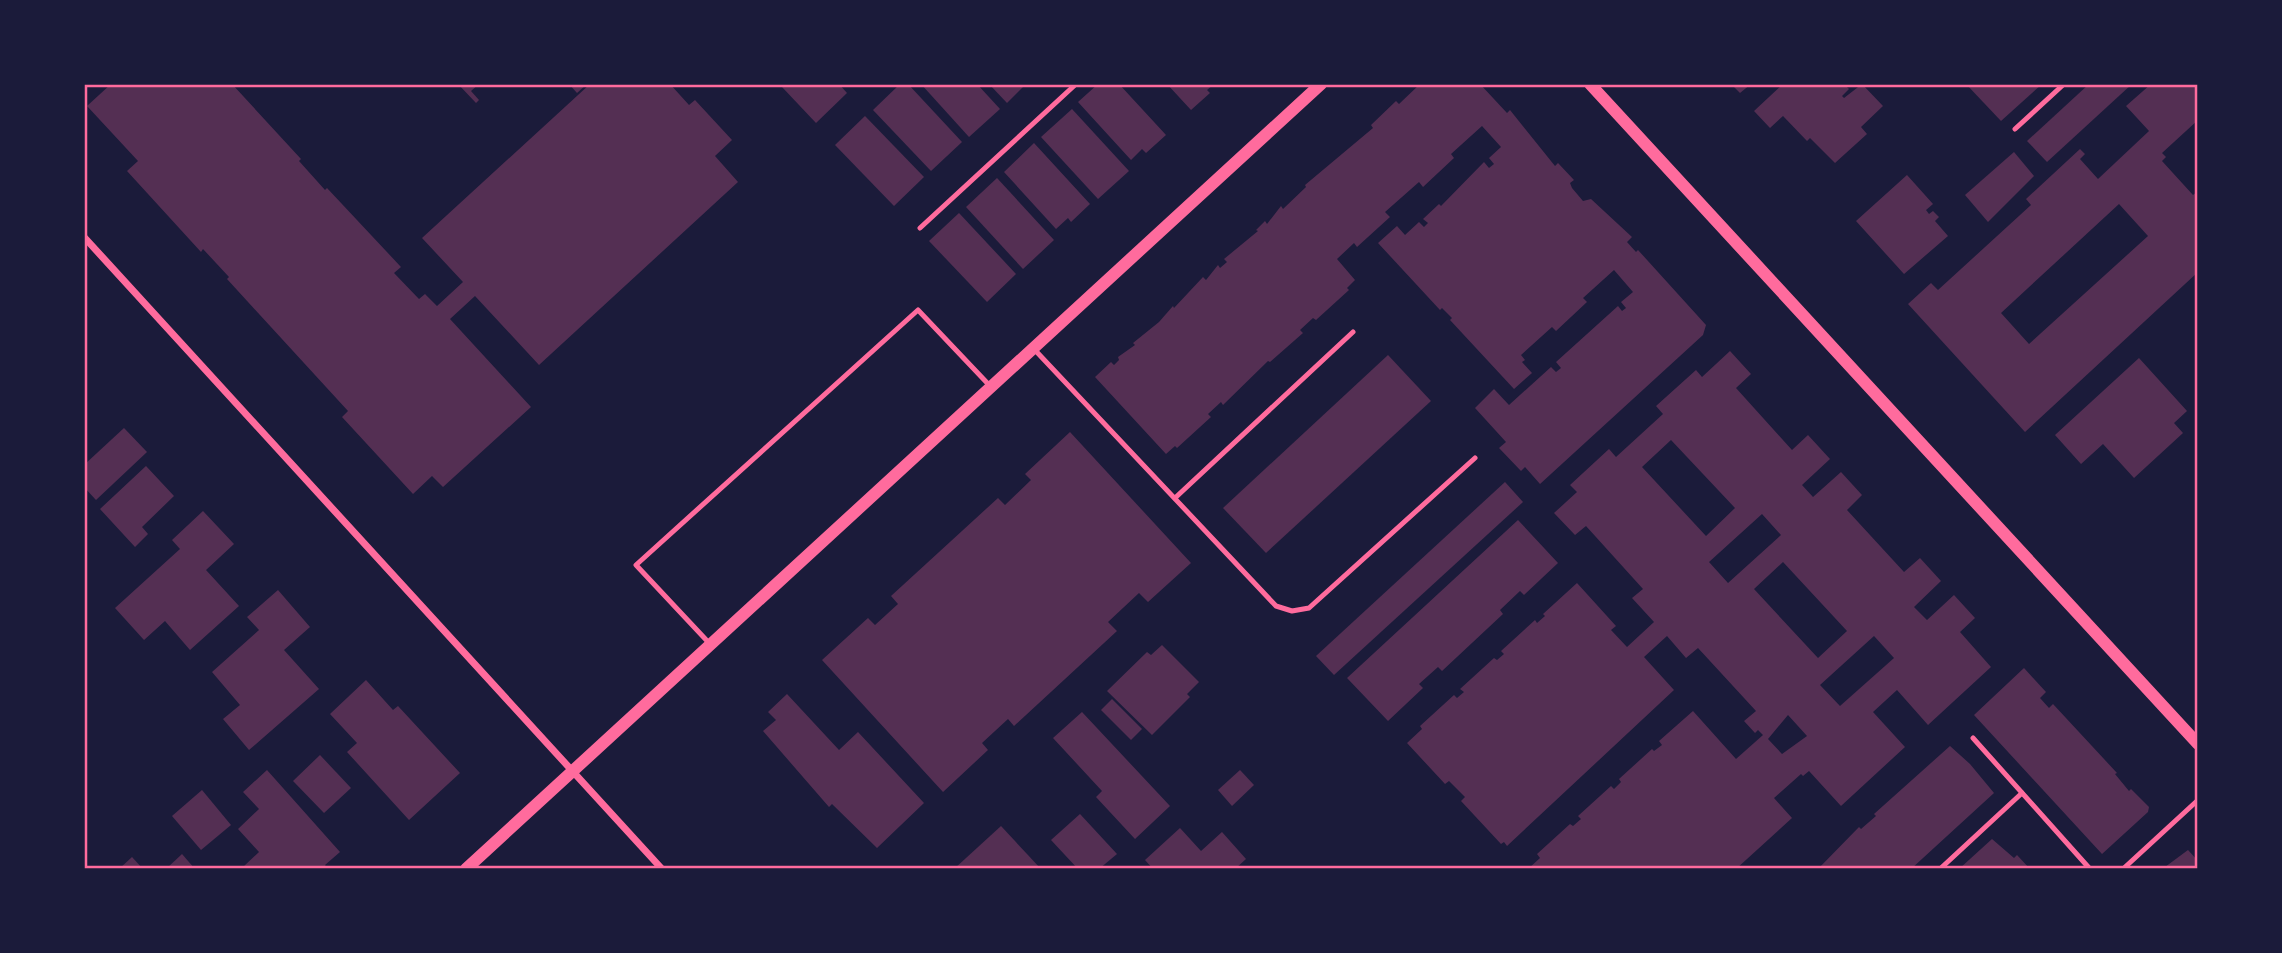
<svg xmlns="http://www.w3.org/2000/svg" width="2282" height="953" font-family="'DejaVu Sans',sans-serif">
<style>
.building{fill:#542f53;fill-rule:evenodd}
.lines{fill:none;stroke-linecap:round;stroke-linejoin:round}
.service{stroke:#ff6b9d;stroke-width:5}
.minor{stroke:#ff6b9d;stroke-width:7}
.tertiary{stroke:#ff6b9d;stroke-width:12}
.neatline{fill:none;stroke:#ff6b9d;stroke-width:2.5}
</style>
<rect width="100%" height="100%" fill="#1b1b3a"/>
<!-- building -->
<g class="building">
<path d="M 111,84 L 232,84 L 301,159 L 299,161 L 325,190 L 327,188 L 401,267 L 394,273 L 419,299 L 425,294 L 437,306 L 463,282 L 422,238 L 590,84 L 670,84 L 689,105 L 695,100 L 732,140 L 715,156 L 738,182 L 539,365 L 475,296 L 450,319 L 531,407 L 443,487 L 432,476 L 413,494 L 342,417 L 348,411 L 227,279 L 229,277 L 203,249 L 201,252 L 127,171 L 138,161 L 87,106 Z"/>
<path d="M 458,84 L 479,84 L 471,91 L 479,100 L 476,103 Z"/>
<path d="M 569,84 L 587,84 L 577,93 Z"/>
<path d="M 785,84 L 839,84 L 847,93 L 816,123 L 782,87 Z"/>
<path d="M 900,84 L 908,84 L 962,142 L 931,171 L 873,110 Z"/>
<path d="M 921,84 L 977,84 L 1000,109 L 969,137 Z"/>
<path d="M 989,84 L 1026,84 L 1007,103 Z"/>
<path d="M 1098,84 L 1119,84 L 1166,135 L 1146,153 L 1142,149 L 1131,160 L 1078,102 Z"/>
<path d="M 1167,84 L 1214,84 L 1207,90 L 1210,93 L 1191,110 Z"/>
<path d="M 1420,84 L 1480,84 L 1507,113 L 1510,110 L 1555,166 L 1558,163 L 1574,180 L 1570,183 L 1572,188 L 1583,201 L 1591,199 L 1632,237 L 1627,242 L 1636,252 L 1638,250 L 1706,325 L 1703,335 L 1540,484 L 1525,467 L 1521,471 L 1499,448 L 1506,442 L 1475,408 L 1494,389 L 1509,405 L 1551,367 L 1556,372 L 1561,368 L 1556,362 L 1618,306 L 1622,311 L 1626,308 L 1621,302 L 1633,292 L 1614,270 L 1583,298 L 1587,302 L 1556,331 L 1552,327 L 1521,355 L 1525,360 L 1522,362 L 1532,373 L 1514,389 L 1450,320 L 1452,318 L 1442,308 L 1440,310 L 1378,243 L 1397,226 L 1405,235 L 1419,222 L 1424,227 L 1428,223 L 1423,219 L 1439,204 L 1441,206 L 1484,162 L 1489,168 L 1494,164 L 1489,158 L 1501,147 L 1482,126 L 1451,154 L 1454,158 L 1423,187 L 1419,182 L 1385,212 L 1390,217 L 1357,247 L 1354,243 L 1337,259 L 1355,280 L 1347,288 L 1349,290 L 1316,320 L 1313,318 L 1300,330 L 1303,333 L 1270,362 L 1268,361 L 1223,405 L 1221,402 L 1208,414 L 1211,417 L 1177,448 L 1175,446 L 1166,454 L 1095,377 L 1111,362 L 1114,365 L 1119,360 L 1118,357 L 1135,345 L 1133,343 L 1159,322 L 1173,306 L 1174,308 L 1203,277 L 1206,280 L 1218,265 L 1220,268 L 1227,262 L 1224,259 L 1258,231 L 1256,230 L 1265,221 L 1267,224 L 1281,206 L 1283,209 L 1306,187 L 1305,185 L 1373,128 L 1371,125 L 1396,101 L 1399,104 Z"/>
<path d="M 1731,84 L 1751,84 L 1740,93 Z"/>
<path d="M 1783,84 L 1844,84 L 1849,89 L 1842,96 L 1844,98 L 1862,84 L 1883,106 L 1861,127 L 1867,134 L 1835,163 L 1810,138 L 1807,141 L 1783,116 L 1770,128 L 1754,111 Z"/>
<path d="M 1966,84 L 2042,84 L 2001,121 Z"/>
<path d="M 2089,84 L 2132,84 L 2047,162 L 2027,141 Z"/>
<path d="M 2151,84 L 2198,84 L 2198,120 L 2162,153 L 2166,157 L 2162,161 L 2193,195 L 2198,191 L 2198,272 L 2025,432 L 1908,304 L 1931,283 L 1938,290 L 2031,205 L 2026,199 L 2080,149 L 2085,154 L 2080,159 L 2098,179 L 2149,131 L 2126,106 ZM 2119,204 L 2148,236 L 2029,344 L 2001,313 Z"/>
<path d="M 1072,109 L 1129,171 L 1098,199 L 1041,137 Z"/>
<path d="M 865,116 L 924,177 L 894,206 L 835,145 Z"/>
<path d="M 1034,143 L 1090,204 L 1071,222 L 1068,218 L 1056,229 L 1004,172 Z"/>
<path d="M 2014,152 L 2034,176 L 1988,222 L 1965,195 Z"/>
<path d="M 1907,175 L 1933,204 L 1926,210 L 1929,214 L 1933,211 L 1939,217 L 1935,221 L 1948,236 L 1904,274 L 1856,221 Z"/>
<path d="M 997,178 L 1054,240 L 1023,269 L 966,207 Z"/>
<path d="M 959,213 L 1016,274 L 987,302 L 929,241 Z"/>
<path d="M 1730,351 L 1751,374 L 1736,388 L 1792,450 L 1808,435 L 1830,459 L 1802,485 L 1813,497 L 1841,472 L 1862,495 L 1847,510 L 1904,572 L 1920,558 L 1941,581 L 1914,607 L 1927,620 L 1954,595 L 1975,618 L 1960,632 L 1991,667 L 1928,725 L 1897,690 L 1873,712 L 1905,747 L 1841,806 L 1809,771 L 1803,776 L 1801,774 L 1774,798 L 1792,818 L 1736,869 L 1528,869 L 1540,858 L 1537,854 L 1570,824 L 1573,826 L 1581,819 L 1578,816 L 1611,786 L 1614,789 L 1621,782 L 1619,779 L 1652,749 L 1654,751 L 1662,745 L 1659,741 L 1693,711 L 1736,759 L 1763,735 L 1758,730 L 1755,733 L 1744,721 L 1756,711 L 1698,648 L 1686,658 L 1667,636 L 1644,657 L 1674,690 L 1507,846 L 1504,842 L 1501,844 L 1461,801 L 1465,797 L 1449,781 L 1445,784 L 1407,743 L 1422,729 L 1420,726 L 1454,695 L 1457,698 L 1464,692 L 1460,689 L 1494,658 L 1497,660 L 1504,654 L 1501,651 L 1535,620 L 1537,623 L 1545,616 L 1543,614 L 1577,583 L 1616,626 L 1611,630 L 1627,647 L 1654,622 L 1632,598 L 1643,589 L 1586,526 L 1575,535 L 1554,513 L 1577,492 L 1570,485 L 1609,449 L 1616,457 L 1663,414 L 1656,406 L 1696,370 L 1702,377 ZM 1671,440 L 1735,508 L 1706,536 L 1642,467 ZM 1762,514 L 1781,535 L 1728,583 L 1709,562 ZM 1783,562 L 1847,631 L 1818,658 L 1754,589 ZM 1874,636 L 1894,658 L 1840,706 L 1820,685 ZM 1788,715 L 1807,736 L 1782,754 L 1768,739 Z"/>
<path d="M 1388,355 L 1431,401 L 1266,553 L 1223,508 Z"/>
<path d="M 2139,358 L 2187,411 L 2174,423 L 2183,433 L 2134,478 L 2103,444 L 2081,464 L 2055,435 Z"/>
<path d="M 124,428 L 147,452 L 96,500 L 84,487 L 84,465 Z"/>
<path d="M 1070,432 L 1191,563 L 1148,602 L 1139,593 L 1108,622 L 1117,631 L 1014,726 L 1008,719 L 982,743 L 988,750 L 943,792 L 822,660 L 868,618 L 875,625 L 898,604 L 891,596 L 998,498 L 1005,505 L 1031,480 L 1025,474 Z"/>
<path d="M 146,466 L 174,496 L 142,527 L 148,534 L 135,547 L 100,509 Z"/>
<path d="M 1505,482 L 1523,502 L 1334,675 L 1316,656 Z"/>
<path d="M 203,511 L 234,544 L 206,570 L 239,606 L 190,650 L 165,621 L 144,640 L 115,608 L 180,549 L 172,540 Z"/>
<path d="M 1518,520 L 1558,563 L 1524,595 L 1520,591 L 1500,610 L 1503,614 L 1442,671 L 1438,667 L 1419,684 L 1423,688 L 1388,721 L 1347,678 Z"/>
<path d="M 278,590 L 310,627 L 284,650 L 319,689 L 249,750 L 223,719 L 240,705 L 212,672 L 259,630 L 247,617 Z"/>
<path d="M 1162,645 L 1199,682 L 1187,694 L 1190,697 L 1152,735 L 1107,691 L 1147,652 L 1151,655 Z"/>
<path d="M 2024,668 L 2046,692 L 2040,698 L 2049,708 L 2053,704 L 2117,773 L 2115,774 L 2129,791 L 2131,789 L 2149,807 L 2148,812 L 2102,854 L 1974,715 Z"/>
<path d="M 366,680 L 393,710 L 398,706 L 460,773 L 409,820 L 347,752 L 357,743 L 330,714 Z"/>
<path d="M 787,694 L 839,750 L 858,732 L 924,803 L 877,848 L 832,804 L 829,807 L 763,731 L 776,720 L 768,712 Z"/>
<path d="M 1112,699 L 1142,729 L 1131,740 L 1101,710 Z"/>
<path d="M 1082,712 L 1170,806 L 1135,839 L 1096,797 L 1102,791 L 1053,738 Z"/>
<path d="M 1950,746 L 1970,764 L 1994,793 L 1911,869 L 1818,869 L 1859,827 L 1861,829 L 1876,816 L 1874,814 Z"/>
<path d="M 320,755 L 351,788 L 324,813 L 293,781 Z"/>
<path d="M 267,770 L 340,852 L 325,865 L 328,869 L 243,867 L 259,852 L 238,829 L 259,809 L 243,792 Z"/>
<path d="M 1240,770 L 1254,785 L 1232,806 L 1218,790 Z"/>
<path d="M 202,790 L 231,825 L 201,850 L 172,816 Z"/>
<path d="M 1080,814 L 1117,854 L 1099,869 L 1078,869 L 1051,840 Z"/>
<path d="M 1001,826 L 1041,869 L 954,869 Z"/>
<path d="M 1180,828 L 1201,851 L 1222,832 L 1246,859 L 1235,869 L 1153,869 L 1145,860 Z"/>
<path d="M 1992,839 L 2014,858 L 2017,855 L 2030,869 L 1959,869 Z"/>
<path d="M 2188,850 L 2198,861 L 2198,869 L 2165,867 Z"/>
<path d="M 182,854 L 195,869 L 166,869 Z"/>
<path d="M 132,857 L 143,869 L 119,869 Z"/>
</g>
<g class="lines">
<!-- service -->
<g class="service">
<path d="M 2015,129 L 2064,84"/>
<path d="M 920,228 L 1076,84"/>
<path d="M 1033,348 L 1276,606 L 1292,611 L 1309,608 L 1475,458"/>
<path d="M 1175,498 L 1353,332"/>
<path d="M 710,644 L 636,565 L 918,310 L 991,387"/>
<path d="M 1973,738 L 2090,869"/>
<path d="M 1940,869 L 2022,793"/>
<path d="M 2123,869 L 2198,800"/>
</g>
<!-- minor -->
<path class="minor" d="M 84,237 L 662,869"/>
<!-- tertiary -->
<g class="tertiary">
<path d="M 1590,84 L 2198,744"/>
<path d="M 466,869 L 1321,84"/>
</g>
</g>
<!-- border -->
<rect width="2282" height="953" fill="none" stroke="#1b1b3a" stroke-width="172"/>
<rect x="86" y="86" width="2110" height="781" class="neatline"/>
</svg>
